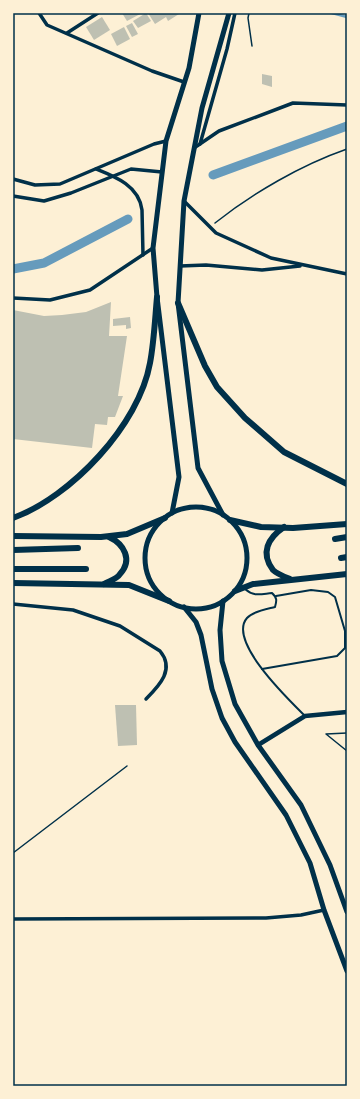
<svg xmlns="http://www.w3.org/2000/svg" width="360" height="1099" font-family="Mulish,sans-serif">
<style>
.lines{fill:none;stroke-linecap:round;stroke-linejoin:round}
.stream{stroke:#669bbc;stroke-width:2.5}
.canal{stroke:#669bbc;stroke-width:9}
.building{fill:#bec0b2}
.path{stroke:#003049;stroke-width:1.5}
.service{stroke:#003049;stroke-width:2}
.minor{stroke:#003049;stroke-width:3.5}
.tertiary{stroke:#003049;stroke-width:4.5}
.secondary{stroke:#003049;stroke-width:5}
.trunk{stroke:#003049;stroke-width:6}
.neatline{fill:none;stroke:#003049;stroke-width:1.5}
</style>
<rect width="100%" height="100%" fill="#fdf0d5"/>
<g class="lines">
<!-- stream -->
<path class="stream" d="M 332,13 L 347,17"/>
<!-- canal -->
<g class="canal">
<path d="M 213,175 L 347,126"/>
<path d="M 13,269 L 44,263 L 128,219"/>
</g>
</g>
<!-- building -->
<g class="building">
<path d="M 122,13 L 142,13 L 127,21 Z"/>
<path d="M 146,13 L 151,21 L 138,28 L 133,21 Z"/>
<path d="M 148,13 L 178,13 L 179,14 L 168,21 L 166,17 L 155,24 Z"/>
<path d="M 102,17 L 110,30 L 94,40 L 86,27 Z"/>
<path d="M 132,23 L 138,34 L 132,37 L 126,26 Z"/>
<path d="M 124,27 L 130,39 L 117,46 L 111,34 Z"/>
<path d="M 262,74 L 272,76 L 272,87 L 262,84 Z"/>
<path d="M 111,302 L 109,336 L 127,336 L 118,396 L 123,396 L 115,417 L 108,417 L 107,425 L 95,424 L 92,448 L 13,439 L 13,310 L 44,316 L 62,315 L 86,312 Z"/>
<path d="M 130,317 L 131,328 L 126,329 L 126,325 L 113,326 L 113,319 Z"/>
<path d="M 115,705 L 136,705 L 137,745 L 118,746 Z"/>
</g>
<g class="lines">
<!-- path -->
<g class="path">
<path d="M 249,13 L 248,18 L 252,46"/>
<path d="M 215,223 C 253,193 301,165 347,149"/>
<path d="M 347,733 L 326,734 L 347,751"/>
<path d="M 13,853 L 127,766"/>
</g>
<!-- service -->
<g class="service">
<path d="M 245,589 C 254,597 261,594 272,593 C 277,598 277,600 275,607 C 267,609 253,611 247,618 C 227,641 289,700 305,716"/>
<path d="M 262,669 L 337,656 L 345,648 L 345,631 L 335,597 L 328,592 L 311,590 L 276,596"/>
</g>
<!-- minor -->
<g class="minor">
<path d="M 39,13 L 47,25 L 152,71 L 184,82"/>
<path d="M 67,33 L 98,13"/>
<path d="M 200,144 L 227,49 L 235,13"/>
<path d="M 194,148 L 219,131 L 293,103 L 347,105"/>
<path d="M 96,169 C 116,177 139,186 142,210 L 143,255"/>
<path d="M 13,179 L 35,185 L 60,184 L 154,144 L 166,141"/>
<path d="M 13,196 L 44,201 L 71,193 L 131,169 L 162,172"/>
<path d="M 184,201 L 216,233 L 271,258 L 347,274"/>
<path d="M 180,266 L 206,265 L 262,270 L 300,266"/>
<path d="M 13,298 L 50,300 L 90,290 L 153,248"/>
<path d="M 13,604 L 73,610 L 120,626 L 160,651 C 175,669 160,685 146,699"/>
<path d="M 13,919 L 266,918 L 301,915 L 324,910"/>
</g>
<!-- tertiary -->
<path class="tertiary" d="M 258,745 L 305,716 L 347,712"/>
<!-- secondary -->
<g class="secondary">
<circle cx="196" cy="558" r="51"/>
<path d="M 172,513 L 179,477 L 157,297 L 153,248 L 166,141 L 189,68 L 199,13"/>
<path d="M 223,515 L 198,468 L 178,303 L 184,201 L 202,108 L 229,13"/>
<path d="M 223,601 L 220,630 L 222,661 L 235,704 L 258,745 L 301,805 L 330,865 L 347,912"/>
<path d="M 184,607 L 196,622 L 201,635 L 212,689 L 222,718 L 235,742 L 286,815 L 310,863 L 324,910 L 347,971"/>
</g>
<!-- trunk -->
<g class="trunk">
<path d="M 178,303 L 205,366 L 217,387 L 245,418 L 284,452 L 347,484"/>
<path d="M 13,518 C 71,497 139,425 150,363 C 154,342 155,319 157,297"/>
<path d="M 230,520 L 261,527 L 293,528 L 347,524"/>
<path d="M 284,527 C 268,538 260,553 273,570 C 277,574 285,577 290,579"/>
<path d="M 13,536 L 101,537 L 127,534 L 165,518"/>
<path d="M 335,539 L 347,537"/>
<path d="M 13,550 L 78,548"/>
<path d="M 341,558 L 347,557"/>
<path d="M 13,569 L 86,569"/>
<path d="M 13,583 L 129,585 L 169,601"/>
<path d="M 104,584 C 109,581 117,579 120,574 C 133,560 124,544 109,537"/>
<path d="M 235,591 L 253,584 L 347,574"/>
</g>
</g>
<!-- border -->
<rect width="360" height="1099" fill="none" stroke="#fdf0d5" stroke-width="28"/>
<rect x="14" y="14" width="332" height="1071" class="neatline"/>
</svg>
